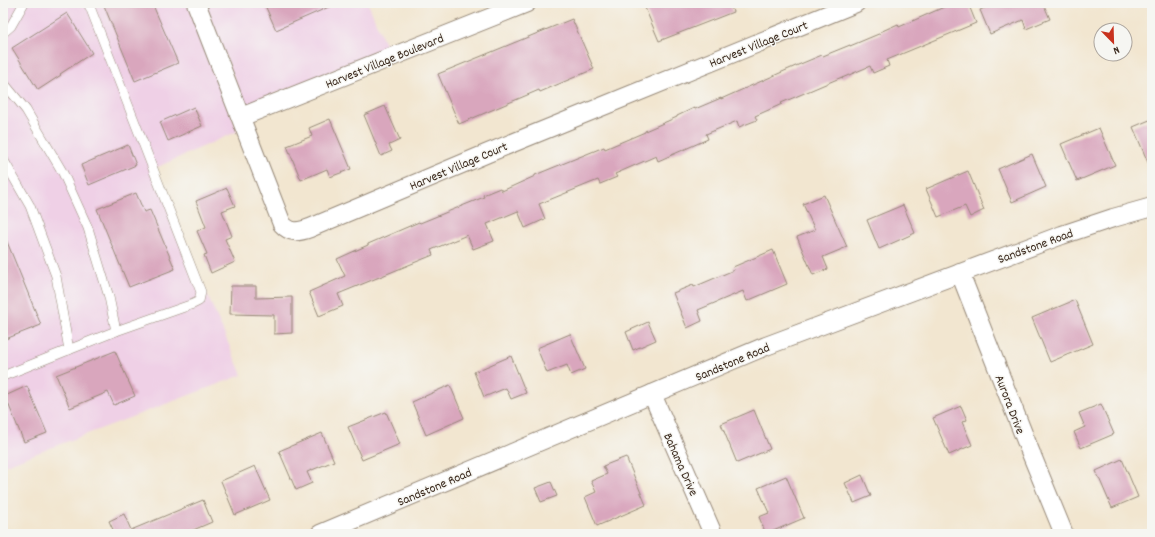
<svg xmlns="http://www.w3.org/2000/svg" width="1155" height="537" font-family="Dekko,sans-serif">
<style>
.built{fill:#efd0e6}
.building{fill:#d9a6bd}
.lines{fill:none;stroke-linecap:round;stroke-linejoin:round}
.service-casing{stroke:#968877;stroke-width:10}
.minor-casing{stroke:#968877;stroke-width:20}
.service{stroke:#fff;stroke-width:9}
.minor{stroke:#fff;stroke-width:18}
.labels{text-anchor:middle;stroke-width:3;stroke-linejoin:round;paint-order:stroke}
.street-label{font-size:13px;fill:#3b2a1e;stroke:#f6f6f2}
</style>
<rect width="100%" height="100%" fill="#f6f6f2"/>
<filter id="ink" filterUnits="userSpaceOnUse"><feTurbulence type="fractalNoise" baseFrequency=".025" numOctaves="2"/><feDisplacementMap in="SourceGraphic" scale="8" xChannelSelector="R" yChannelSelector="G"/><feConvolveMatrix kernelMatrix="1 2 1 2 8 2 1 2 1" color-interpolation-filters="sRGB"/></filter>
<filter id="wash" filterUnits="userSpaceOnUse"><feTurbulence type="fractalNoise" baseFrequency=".012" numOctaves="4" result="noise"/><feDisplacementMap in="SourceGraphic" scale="16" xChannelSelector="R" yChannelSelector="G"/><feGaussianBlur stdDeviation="0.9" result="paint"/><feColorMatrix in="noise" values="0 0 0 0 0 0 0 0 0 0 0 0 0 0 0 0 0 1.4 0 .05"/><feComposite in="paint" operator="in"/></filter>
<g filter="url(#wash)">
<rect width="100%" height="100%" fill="#f2e6d0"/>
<!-- built -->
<g class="built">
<path d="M 3,3 L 188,3 L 238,131 L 153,169 L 242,375 L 3,466 Z"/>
<path d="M 204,3 L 368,3 L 387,49 L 245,106 Z"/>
</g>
<g id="blocks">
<!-- building -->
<g class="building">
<path d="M 103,3 L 152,3 L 178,63 L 135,81 Z"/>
<path d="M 264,3 L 338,3 L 276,30 Z"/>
<path d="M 643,3 L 730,3 L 733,12 L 659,41 Z"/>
<path d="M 953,3 L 968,3 L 976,23 L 887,60 L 889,66 L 873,73 L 870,66 L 842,78 L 842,77 L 781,103 L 782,104 L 755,116 L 757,120 L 739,127 L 737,121 L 706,134 L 708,139 L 658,161 L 656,156 L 615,174 L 617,177 L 600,184 L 598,180 L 539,204 L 545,219 L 525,228 L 518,211 L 487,224 L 494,241 L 473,249 L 467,235 L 431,250 L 433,255 L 338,294 L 343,306 L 319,316 L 309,292 L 345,276 L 337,259 L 368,245 L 368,244 L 419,222 L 420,223 L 484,197 L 483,195 L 500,188 L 502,191 L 535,176 L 535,175 L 604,147 L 605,149 L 645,132 L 645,131 L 677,117 L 677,116 L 694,108 L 695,109 L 721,98 L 721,99 L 798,65 L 822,55 L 823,56 L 850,45 L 850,46 L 881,33 L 880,32 L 898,24 L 899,27 Z"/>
<path d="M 996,3 L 1043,3 L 1050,19 L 1026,29 L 1023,20 L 990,34 L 980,10 Z"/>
<path d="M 67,13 L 92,53 L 60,74 L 61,75 L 38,90 L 12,48 Z"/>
<path d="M 572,19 L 594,69 L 540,92 L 539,90 L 459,124 L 438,74 Z"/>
<path d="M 385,106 L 400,140 L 389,145 L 392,151 L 381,156 L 364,115 Z"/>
<path d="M 194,107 L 202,126 L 168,141 L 160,122 Z"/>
<path d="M 330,119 L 351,169 L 330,177 L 327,169 L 301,180 L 287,146 L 312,136 L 309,128 Z"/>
<path d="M 1152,119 L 1152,172 L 1133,127 Z"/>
<path d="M 1099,128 L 1115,165 L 1077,181 L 1061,144 Z"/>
<path d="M 128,145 L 136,165 L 89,185 L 81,165 Z"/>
<path d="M 1032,154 L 1046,187 L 1012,202 L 998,169 Z"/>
<path d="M 968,171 L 984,210 L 970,217 L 965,206 L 938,217 L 926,189 Z"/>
<path d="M 227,188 L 235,206 L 222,211 L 232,236 L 225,239 L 235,262 L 211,273 L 204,255 L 207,254 L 197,231 L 206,227 L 196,201 Z"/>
<path d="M 136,193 L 144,212 L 150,210 L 175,269 L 129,287 L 97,209 Z"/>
<path d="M 824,195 L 847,247 L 823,257 L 828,269 L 813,275 L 797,237 L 815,230 L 803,204 Z"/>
<path d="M 903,205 L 915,233 L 879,249 L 867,220 Z"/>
<path d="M 3,232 L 41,325 L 3,340 Z"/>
<path d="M 773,250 L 787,284 L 747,301 L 743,291 L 698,310 L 702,321 L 687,328 L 673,293 L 693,285 L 694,287 L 734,270 L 733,267 Z"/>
<path d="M 231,286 L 256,286 L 256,298 L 292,297 L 292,333 L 274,334 L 274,315 L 230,314 Z"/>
<path d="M 1075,300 L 1093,344 L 1050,362 L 1032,318 Z"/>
<path d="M 648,322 L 656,340 L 633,350 L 626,332 Z"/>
<path d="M 570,334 L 585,369 L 571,375 L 567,365 L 547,373 L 537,348 Z"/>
<path d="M 115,351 L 135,396 L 114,405 L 108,392 L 70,408 L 56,375 Z"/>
<path d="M 511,356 L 526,393 L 511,399 L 506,388 L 484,397 L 474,372 Z"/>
<path d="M 450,385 L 464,418 L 426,435 L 412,402 Z"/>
<path d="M 27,386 L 47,433 L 24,442 L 5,396 Z"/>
<path d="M 1101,404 L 1114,434 L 1081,448 L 1074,432 L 1085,427 L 1079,413 Z"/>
<path d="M 961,406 L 967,420 L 962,422 L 972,445 L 949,455 L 933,418 Z"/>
<path d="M 754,410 L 770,449 L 737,463 L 721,424 Z"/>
<path d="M 386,412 L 400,444 L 362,460 L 348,427 Z"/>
<path d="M 322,433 L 334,461 L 307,472 L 312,483 L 296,490 L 279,451 Z"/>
<path d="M 626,457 L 646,505 L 597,526 L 585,497 L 596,492 L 591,481 L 607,474 L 603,466 Z"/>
<path d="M 1122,459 L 1138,497 L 1112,508 L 1096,471 Z"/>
<path d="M 255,466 L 270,500 L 235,515 L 221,481 Z"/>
<path d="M 862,475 L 871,496 L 854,503 L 845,483 Z"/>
<path d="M 786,476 L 804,518 L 766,534 L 759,517 L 769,513 L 758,488 Z"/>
<path d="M 551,482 L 557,496 L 541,502 L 535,488 Z"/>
<path d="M 203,500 L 212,522 L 184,534 L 115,534 L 109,521 L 124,514 L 131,530 Z"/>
</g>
</g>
</g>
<g filter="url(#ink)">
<use href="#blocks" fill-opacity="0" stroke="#968877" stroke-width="1"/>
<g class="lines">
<defs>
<g id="service">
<path d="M 3,33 L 11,26 L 24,3"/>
<path d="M 3,82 L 26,110 L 63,173 L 88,228 L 109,297 L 116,331"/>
<path d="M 3,159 L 30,206 L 56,276 L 69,350"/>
<path d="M 3,376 L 116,331 L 193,304 L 199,301 L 201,292 L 90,7 L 87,3"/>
</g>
<g id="minor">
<path d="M 196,3 L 282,224 C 291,234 299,232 310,228 L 488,153 L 856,3"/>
<path d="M 241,117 L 527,3"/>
<path d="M 960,273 L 1028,446 L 1064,534"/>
<path d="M 652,394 L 713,534"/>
<path d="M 320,534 L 766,346 L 1062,235 L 1113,218 L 1152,207"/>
</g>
</defs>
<!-- service casing -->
<use href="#service" class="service-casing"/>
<!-- minor casing -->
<use href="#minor" class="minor-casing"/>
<!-- service -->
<use href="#service" class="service"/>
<!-- minor -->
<use href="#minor" class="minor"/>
</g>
</g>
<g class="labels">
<!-- street labels -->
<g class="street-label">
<text transform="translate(758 43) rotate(-22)" y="5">Harvest Village Court</text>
<text transform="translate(384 60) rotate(-22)" y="5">Harvest Village Boulevard</text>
<text transform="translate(458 165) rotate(-23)" y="5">Harvest Village Court</text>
<text transform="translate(1035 245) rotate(-20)" y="5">Sandstone Road</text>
<text transform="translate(732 361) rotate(-23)" y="5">Sandstone Road</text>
<text transform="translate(1011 404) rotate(69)" y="5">Aurora Drive</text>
<text transform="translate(682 464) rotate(66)" y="5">Bahama Drive</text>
<text transform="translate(434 486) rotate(-23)" y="5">Sandstone Road</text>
</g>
</g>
<!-- margin -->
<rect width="1155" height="537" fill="none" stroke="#f6f6f2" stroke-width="16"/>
<!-- north arrow -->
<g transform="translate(1113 42) rotate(157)"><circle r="19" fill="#f6f6f2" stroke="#aba49d"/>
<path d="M0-3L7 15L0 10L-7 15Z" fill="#c8321e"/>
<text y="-6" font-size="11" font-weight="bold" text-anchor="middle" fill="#3b2a1e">N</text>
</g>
</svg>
